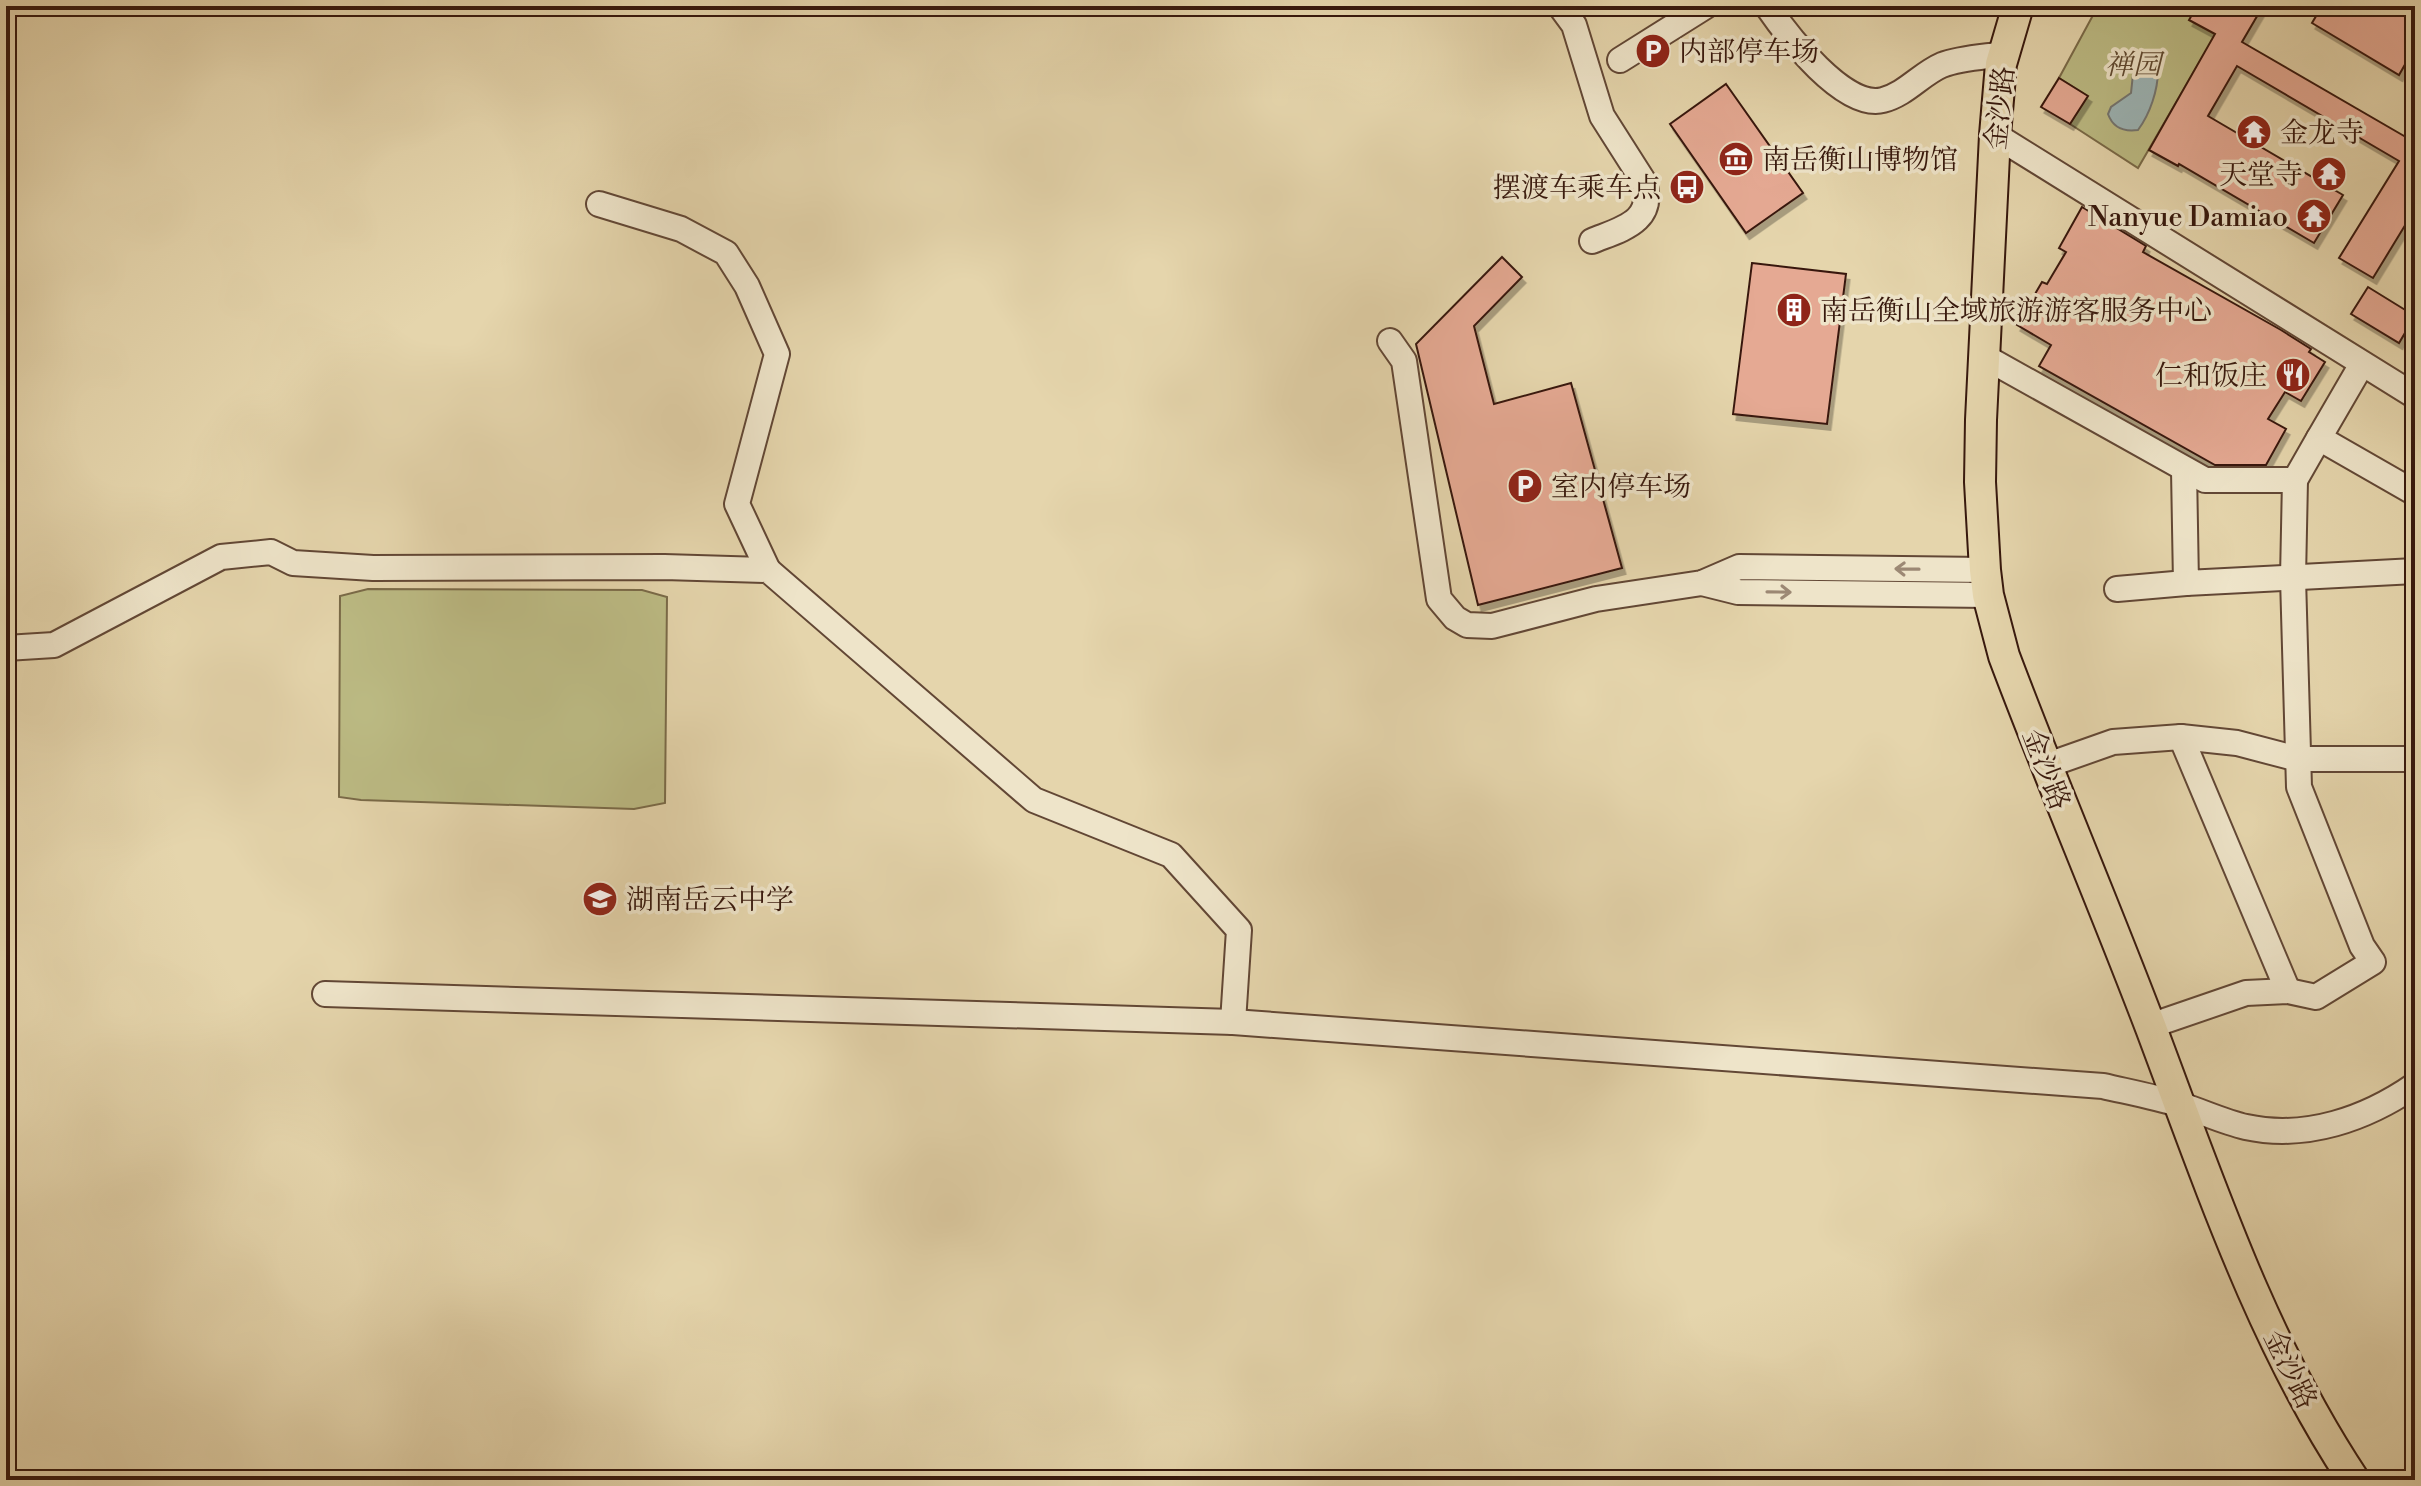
<svg xmlns="http://www.w3.org/2000/svg" width="2421" height="1486" font-family="'Libre Bodoni','Noto Serif SC',serif">
<style>
.green{fill:#bcbb84;stroke:#7a6a48;stroke-width:2}
.water{fill:#9cb5b6;stroke:#747672;stroke-width:2}
.building{fill:#e5a993;stroke:#37180d;stroke-width:2;filter:url(#shadow)}
.lines{fill:none;stroke-linecap:round;stroke-linejoin:round}
.minor-casing{stroke:#624735;stroke-width:28}
.major-casing{stroke:#37180d;stroke-width:34}
.minor{stroke:#eee4c9;stroke-width:24}
.major{stroke:#e5d5ac;stroke-width:30}
.oneway{stroke:#9c8874}
.labels{text-anchor:middle;stroke-width:7;stroke-linejoin:round;paint-order:stroke}
.poi-label{font-size:28px;fill:#37180d;stroke:#eee4c9;text-anchor:start}
.park-label{font-size:28px;font-style:italic;fill:#5f4931;stroke:#eee4c9}
.street-label{font-size:28px;fill:#37180d;stroke:#eee4c9}
</style>
<defs>
<filter id="shadow"><feDropShadow dx="3.5" dy="6" stdDeviation="0" flood-color="#0004"/></filter>
</defs>
<rect width="100%" height="100%" fill="#e5d5ac"/>
<filter id="stains"><feTurbulence type="fractalNoise" baseFrequency=".0025" numOctaves="4"/><feColorMatrix values="0 0 0 0 .2 0 0 0 0 .09 0 0 0 0 .02 0 0 0 .5 -.17"/></filter>
<radialGradient id="worn" r=".72"><stop offset=".6" stop-color="#630" stop-opacity="0"/><stop offset="1" stop-color="#630" stop-opacity=".3"/></radialGradient>
<!-- green -->
<g class="green">
<path d="M 2098,6 L 2232,6 L 2138,168 L 2070,124 L 2087,96 L 2059,78 Z"/>
<path d="M 368,589 L 642,590 L 667,597 L 665,803 L 634,809 L 361,800 L 339,797 L 340,596 Z"/>
</g>
<!-- water -->
<path class="water" d="M 2148,64 L 2158,70 C 2158,90 2150,114 2138,130 C 2124,132 2113,128 2108,114 L 2111,107 L 2131,93 L 2133,74 Z"/>
<!-- building -->
<g class="building">
<path d="M 2197,6 L 2263,6 L 2242,42 L 2411,140 L 2415,134 L 2415,209 L 2373,278 L 2339,258 L 2399,161 L 2237,66 L 2208,116 L 2343,195 L 2314,243 L 2179,164 L 2178,166 L 2149,150 L 2215,34 L 2189,20 Z"/>
<path d="M 2322,6 L 2415,6 L 2415,47 L 2399,75 L 2312,23 Z"/>
<path d="M 2059,78 L 2088,96 L 2070,124 L 2041,107 Z"/>
<path d="M 1726,84 L 1803,193 L 1746,233 L 1670,124 Z"/>
<path d="M 2082,207 L 2146,246 L 2143,252 L 2281,330 L 2311,349 L 2309,352 L 2325,362 L 2301,401 L 2285,392 L 2268,419 L 2286,429 L 2266,465 L 2215,465 L 2039,366 L 2051,345 L 2017,325 L 2042,282 L 2047,284 L 2066,252 L 2059,248 Z"/>
<path d="M 1502,257 L 1522,277 L 1474,326 L 1494,404 L 1571,383 L 1622,568 L 1478,605 L 1416,344 Z"/>
<path d="M 1752,263 L 1846,274 L 1827,424 L 1733,414 Z"/>
<path d="M 2368,287 L 2415,316 L 2399,343 L 2351,314 Z"/>
</g>
<g class="lines">
<defs>
<g id="minor">
<path d="M 1560,6 L 1574,25 L 1602,116 L 1644,182 C 1656,222 1621,229 1592,241"/>
<path d="M 1767,6 C 1787,35 1844,110 1883,100 C 1906,94 1921,74 1942,65 C 1960,58 1984,57 2004,54"/>
<path d="M 1620,60 L 1706,6"/>
<path d="M 1995,135 L 2415,396"/>
<path d="M 599,204 L 681,229 L 726,253 L 747,286 L 777,354 L 737,504 L 768,570"/>
<path d="M 1390,341 L 1404,361 L 1439,599 L 1455,618 L 1467,625 L 1492,626 L 1596,599 L 1702,583 L 1739,567 L 1985,570"/>
<path d="M 1983,356 L 2205,480 L 2295,480 L 2319,438 L 2415,493"/>
<path d="M 2319,438 L 2362,364"/>
<path d="M 2184,470 L 2186,583 L 2415,571"/>
<path d="M 1702,583 L 1738,592 L 1988,595"/>
<path d="M 2117,589 L 2186,583"/>
<path d="M 6,648 L 54,645 L 221,557 L 271,552 L 293,563 L 373,568 L 664,567 L 768,570 L 1034,800 L 1171,855 L 1239,930 L 1233,1022"/>
<path d="M 2181,737 L 2288,991"/>
<path d="M 2045,766 L 2113,742 L 2181,737 L 2237,743 L 2298,759 L 2415,759"/>
<path d="M 325,994 L 1233,1022 L 2103,1086 C 2129,1092 2156,1097 2181,1105 C 2203,1112 2224,1122 2246,1127 C 2306,1140 2366,1119 2415,1085"/>
<path d="M 2150,1026 L 2246,993 L 2288,991 L 2316,997 L 2373,962 L 2362,946 L 2299,787 L 2293,578 L 2295,480"/>
</g>
<path id="major" d="M 2018,6 L 2001,64 L 1995,135 L 1981,420 L 1980,482 L 1985,570 L 1988,595 L 2004,656 C 2051,781 2104,904 2151,1028 C 2209,1182 2262,1342 2354,1480"/>
</defs>
<!-- minor casing -->
<use href="#minor" class="minor-casing"/>
<!-- major casing -->
<use href="#major" class="major-casing"/>
<!-- minor -->
<use href="#minor" class="minor"/>
<!-- major -->
<use href="#major" class="major"/>
</g>
<!-- one-way arrows -->
<defs><path id="oneway-shaft" d="M-6 0H5M1.5-3L5.5 0L1.5 3" fill="none" stroke-width="1.6" stroke-linecap="round" stroke-linejoin="round" transform="scale(2)"/></defs>
<g class="oneway">
<use href="#oneway-shaft" transform="translate(1907 569) rotate(-179)"/>
<use href="#oneway-shaft" transform="translate(1779 592) rotate(1)"/>
</g>
<!-- icons -->
<defs>
<symbol id="parking-disc" viewBox="-11 -11 22 22"><circle r="9.5" fill="#8f2418" stroke="#eee4c9"/><path d="M-3.5-5.5H1a3.5 3.5 0 0 1 0 7H-1V5.5H-3.5ZM-1-3.4V-.6H.8a1.4 1.4 0 0 0 0-2.8Z" fill="#fff"/></symbol>
<symbol id="temple-disc" viewBox="-11 -11 22 22"><circle r="9.5" fill="#8f2418" stroke="#eee4c9"/><path d="M0-6L5-2H3V0L6.5 2.5H4V6H1.5V3h-3V6H-4V2.5H-6.5L-3 0V-2H-5Z" fill="#fff"/></symbol>
<symbol id="museum-disc" viewBox="-11 -11 22 22"><circle r="9.5" fill="#8f2418" stroke="#eee4c9"/><path d="M0-6L6-3V-2H-6V-3ZM-5-1h2V3h-2ZM-1-1h2V3h-2ZM3-1h2V3H3ZM-6 4H6V6H-6Z" fill="#fff"/></symbol>
<symbol id="bus-disc" viewBox="-11 -11 22 22"><circle r="9.5" fill="#8f2418" stroke="#eee4c9"/><path d="M-5-6H5V4H4V6H2V4H-2V6H-4V4H-5ZM-3.5-4V0h7V-4ZM-3.5 1.2v1.5H-2V1.2ZM2 1.2v1.5H3.5V1.2Z" fill="#fff"/></symbol>
<symbol id="building-disc" viewBox="-11 -11 22 22"><circle r="9.5" fill="#8f2418" stroke="#eee4c9"/><path d="M-4-6H4V6H1V3H-1V6H-4ZM-2.5-4.3h1.7v1.8h-1.7ZM.8-4.3h1.7v1.8H.8ZM-2.5-1h1.7V.8h-1.7ZM.8-1h1.7V.8H.8Z" fill="#fff"/></symbol>
<symbol id="restaurant-disc" viewBox="-11 -11 22 22"><circle r="9.5" fill="#8f2418" stroke="#eee4c9"/><path d="M-5-6h1v4h1v-4h1v4h1v-4h1v5L-1.5 .5V6h-2V.5L-5-1ZM5-6V6H3V1.5H1.5Q1.5-4 5-6Z" fill="#fff"/></symbol>
<symbol id="school-disc" viewBox="-11 -11 22 22"><circle r="9.5" fill="#8f2418" stroke="#eee4c9"/><path d="M0-5L7-2L0 1L-7-2ZM-4 1L0 2.5L4 1V4Q0 6-4 4Z" fill="#fff"/></symbol>
</defs>
<g fill-rule="evenodd">
<use href="#parking-disc" x="1633" y="31" width="40" height="40"/>
<use href="#temple-disc" x="2234" y="112" width="40" height="40"/>
<use href="#museum-disc" x="1716" y="139" width="40" height="40"/>
<use href="#temple-disc" x="2309" y="154" width="40" height="40"/>
<use href="#bus-disc" x="1667" y="167" width="40" height="40"/>
<use href="#temple-disc" x="2294" y="196" width="40" height="40"/>
<use href="#building-disc" x="1774" y="290" width="40" height="40"/>
<use href="#restaurant-disc" x="2273" y="355" width="40" height="40"/>
<use href="#parking-disc" x="1505" y="466" width="40" height="40"/>
<use href="#school-disc" x="580" y="879" width="40" height="40"/>
</g>
<g class="labels">
<!-- poi labels -->
<g class="poi-label">
<text x="1679" y="61">内部停车场</text>
<text x="2280" y="142">金龙寺</text>
<text x="1762" y="169">南岳衡山博物馆</text>
<text x="2303" y="184" text-anchor="end">天堂寺</text>
<text x="1661" y="197" text-anchor="end">摆渡车乘车点</text>
<text x="2288" y="226" text-anchor="end">Nanyue Damiao</text>
<text x="1820" y="320">南岳衡山全域旅游游客服务中心</text>
<text x="2267" y="385" text-anchor="end">仁和饭庄</text>
<text x="1551" y="496">室内停车场</text>
<text x="626" y="909">湖南岳云中学</text>
</g>
<!-- park labels -->
<g class="park-label">
<text x="2133" y="74">禅园</text>
</g>
<!-- street labels -->
<g class="street-label">
<text transform="translate(1999 108) rotate(-84)" y="10">金沙路</text>
<text transform="translate(2047 769) rotate(69)" y="10">金沙路</text>
<text transform="translate(2291 1369) rotate(64)" y="10">金沙路</text>
</g>
</g>
<!-- margin -->
<rect width="2421" height="1486" fill="none" stroke="#e5d5ac" stroke-width="32"/>
<rect x="8" y="8" width="2405" height="1470" fill="none" stroke="#37180d" stroke-width="4"/>
<rect x="16" y="16" width="2389" height="1454" fill="none" stroke="#37180d" stroke-width="2"/>
<rect width="100%" height="100%" filter="url(#stains)"/>
<rect width="100%" height="100%" fill="url(#worn)"/>
</svg>
